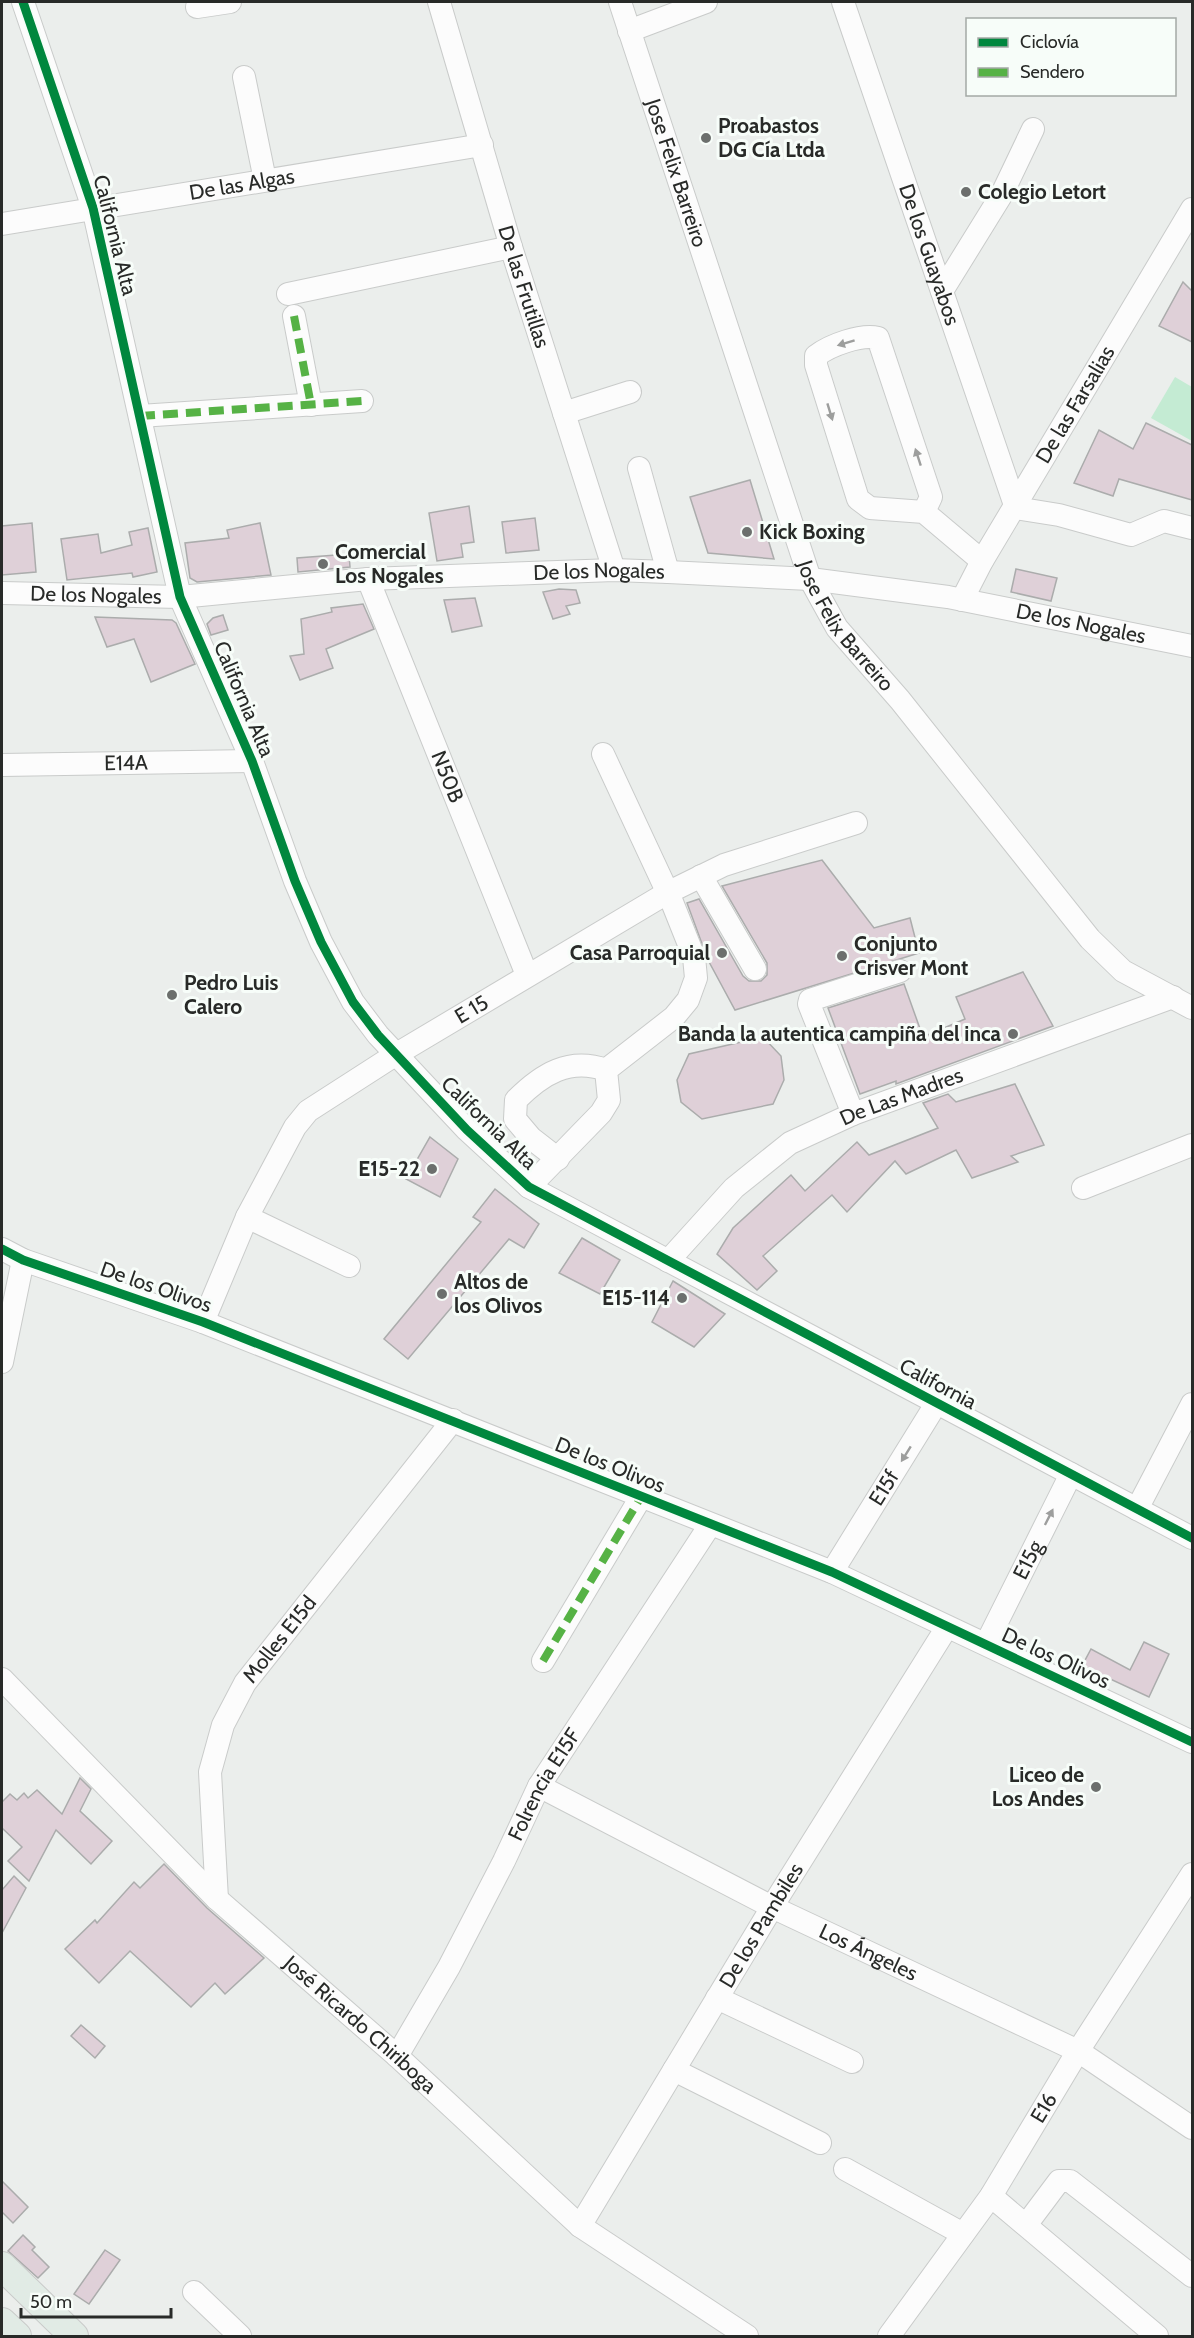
<svg xmlns="http://www.w3.org/2000/svg" width="1194" height="2338" font-family="Cabin,sans-serif">
<style>
.green{fill:#c4ebd3}
.building{fill:#dfd0d8;stroke:#abacac;stroke-width:1.5}
.lines{fill:none;stroke-linecap:round;stroke-linejoin:round}
.minor-casing{stroke:#c9cbca;stroke-width:24}
.major-casing{stroke:#c9cac9;stroke-width:30}
.minor{stroke:#fcfcfc;stroke-width:22}
.major{stroke:#e1ebe5;stroke-width:28}
.quiet{stroke:#56b245;stroke-width:8;stroke-dasharray:15 8;stroke-linecap:butt}
.cycleway-casing{stroke:#f7fdf9;stroke-width:13}
.cycleway{stroke:#00873e;stroke-width:9}
.oneway{fill:#9d9e9d}
.poi-dot{fill:#6c6f6d;stroke:#f7fdf9;stroke-width:2}
.labels{text-anchor:middle;stroke-width:6;stroke-linejoin:round;paint-order:stroke}
.poi-label{font-size:21px;font-weight:bold;fill:#282a28;stroke:#f7fdf9;text-anchor:start}
.street-label{font-size:21px;fill:#282a28;stroke:#f7fdf9}
</style>
<rect width="100%" height="100%" fill="#ebeeec"/>
<!-- green -->
<path class="green" d="M 1175,377 L 1192,387 L 1192,441 L 1151,418 Z"/>
<!-- building -->
<g class="building">
<path d="M 1183,282 L 1192,291 L 1192,342 L 1159,326 Z"/>
<path d="M 1146,423 L 1192,445 L 1192,500 L 1119,479 L 1113,496 L 1074,483 L 1099,430 L 1133,449 Z"/>
<path d="M 750,480 L 774,559 L 708,553 L 690,497 Z"/>
<path d="M 469,506 L 474,542 L 461,544 L 463,557 L 437,561 L 429,513 Z"/>
<path d="M 535,518 L 539,550 L 506,553 L 502,522 Z"/>
<path d="M 32,523 L 36,572 L 2,575 L 2,526 Z"/>
<path d="M 260,523 L 271,575 L 197,582 L 190,578 L 185,543 L 229,538 L 227,530 Z"/>
<path d="M 148,528 L 157,572 L 133,577 L 132,573 L 67,580 L 61,539 L 98,534 L 101,553 L 132,545 L 129,532 Z"/>
<path d="M 349,554 L 350,567 L 298,572 L 297,558 Z"/>
<path d="M 1016,569 L 1057,578 L 1051,601 L 1011,592 Z"/>
<path d="M 559,589 L 576,590 L 580,603 L 566,606 L 570,614 L 553,619 L 543,592 Z"/>
<path d="M 475,598 L 482,626 L 452,632 L 444,600 Z"/>
<path d="M 363,604 L 374,629 L 326,649 L 333,668 L 300,680 L 290,656 L 304,654 L 301,619 L 332,612 L 331,608 Z"/>
<path d="M 223,615 L 228,630 L 211,635 L 207,624 L 213,618 Z"/>
<path d="M 95,617 L 172,620 L 176,623 L 195,664 L 151,682 L 134,639 L 107,647 Z"/>
<path d="M 822,860 L 874,928 L 910,918 L 919,953 L 735,1010 L 708,960 L 687,903 L 699,899 L 743,976 L 749,981 L 761,981 L 767,975 L 767,963 L 722,886 Z"/>
<path d="M 1023,972 L 1053,1026 L 896,1084 L 896,1081 L 860,1094 L 828,1008 L 904,984 L 923,1037 L 965,1019 L 956,997 Z"/>
<path d="M 763,1037 L 781,1056 L 784,1080 L 773,1104 L 702,1119 L 681,1102 L 677,1080 L 689,1054 Z"/>
<path d="M 1015,1084 L 1044,1145 L 1011,1156 L 1018,1162 L 972,1178 L 956,1150 L 906,1174 L 895,1161 L 847,1212 L 832,1195 L 763,1256 L 777,1271 L 757,1290 L 717,1254 L 733,1228 L 791,1175 L 805,1191 L 857,1142 L 869,1155 L 938,1128 L 923,1103 L 948,1094 L 956,1102 Z"/>
<path d="M 430,1137 L 458,1159 L 440,1197 L 406,1179 Z"/>
<path d="M 495,1189 L 539,1224 L 524,1248 L 509,1239 L 408,1359 L 384,1339 L 481,1222 L 473,1217 Z"/>
<path d="M 582,1238 L 620,1260 L 600,1294 L 559,1273 Z"/>
<path d="M 673,1281 L 725,1314 L 694,1347 L 652,1322 Z"/>
<path d="M 1144,1642 L 1169,1654 L 1149,1697 L 1082,1666 L 1091,1649 L 1130,1670 Z"/>
<path d="M 80,1778 L 91,1789 L 80,1811 L 112,1841 L 91,1864 L 56,1830 L 29,1881 L 8,1861 L 22,1847 L 2,1828 L 2,1802 L 10,1794 L 17,1800 L 24,1793 L 28,1798 L 37,1790 L 62,1814 Z"/>
<path d="M 164,1864 L 207,1908 L 264,1958 L 225,1994 L 215,1983 L 191,2007 L 130,1951 L 99,1983 L 65,1949 L 95,1920 L 97,1923 L 134,1882 L 140,1888 Z"/>
<path d="M 14,1876 L 26,1888 L 2,1933 L 2,1890 Z"/>
<path d="M 81,2025 L 105,2046 L 95,2058 L 71,2036 Z"/>
<path d="M 2,2181 L 28,2207 L 13,2223 L 2,2212 Z"/>
<path d="M 23,2235 L 35,2247 L 32,2250 L 49,2267 L 38,2278 L 8,2251 Z"/>
<path d="M 105,2250 L 120,2260 L 89,2304 L 74,2294 Z"/>
</g>
<g class="lines">
<defs>
<g id="minor">
<path d="M 23,2 L 93,208 L 180,597 L 252,761 L 295,881 L 321,942 L 353,1002 L 378,1035 L 467,1130 L 529,1187 L 1192,1538"/>
<path id="s1" d="M 439,2 L 511,247 L 614,570"/>
<path id="s2" d="M 620,2 L 810,579 L 837,628 L 900,700 L 1090,939 L 1123,971 L 1192,1008"/>
<path id="s3" d="M 843,2 L 1016,508 L 1059,515 L 1131,535 L 1164,521 L 1192,528"/>
<path d="M 197,7 L 230,2"/>
<path d="M 629,31 L 706,2"/>
<path d="M 244,77 L 265,180"/>
<path id="s4" d="M 2,224 L 482,145"/>
<path d="M 942,291 L 1002,194 L 1033,129"/>
<path d="M 288,294 L 511,247"/>
<path d="M 294,316 L 311,405"/>
<path d="M 564,413 L 630,392"/>
<path d="M 140,416 L 362,401"/>
<path d="M 639,468 L 668,572"/>
<path d="M 924,512 L 931,497 L 878,338 C 861,334 830,345 816,356 L 816,365 L 858,499 L 870,508 L 924,512 L 982,561"/>
<path id="s5" d="M 368,579 L 527,975"/>
<path id="s6" d="M 2,593 L 180,597 L 368,579 L 614,570 L 668,572 L 810,579 L 948,597 L 1192,646"/>
<path id="s7" d="M 962,600 L 982,561 L 1192,209"/>
<path id="s8" d="M 2,765 L 252,761"/>
<path d="M 701,876 L 755,969"/>
<path d="M 853,1114 L 809,1004 L 810,1000 L 900,971"/>
<path d="M 558,1159 L 531,1138 L 515,1119 L 516,1100 C 542,1074 569,1057 606,1070"/>
<path d="M 529,1187 L 601,1113 L 609,1100 L 606,1070 L 674,1017 L 688,1000 L 696,978 L 694,957 L 672,902 L 603,754"/>
<path d="M 1083,1188 L 1192,1145"/>
<path d="M 247,1217 L 349,1266"/>
<path d="M 2,1249 L 23,1260 L 203,1322 L 832,1572 L 1192,1742"/>
<path id="s9" d="M 668,1261 L 734,1188 L 790,1143 L 853,1114 L 1173,997"/>
<path id="s10" d="M 203,1322 L 247,1217 L 295,1127 L 308,1111 L 395,1055 L 667,893 L 724,865 L 856,823"/>
<path d="M 2,1362 L 23,1260"/>
<path d="M 1137,1509 L 1192,1404"/>
<path id="s11" d="M 832,1572 L 936,1404"/>
<path id="s12" d="M 986,1644 L 1071,1474"/>
<path d="M 543,1661 L 641,1497"/>
<path id="s13" d="M 2,1679 L 217,1899 L 397,2056 L 580,2226 L 747,2336"/>
<path id="s14" d="M 539,1786 L 772,1907 L 1078,2051 L 1192,2128"/>
<path id="s15" d="M 217,1899 L 210,1772 L 223,1725 L 245,1683 L 453,1420"/>
<path d="M 717,1998 L 852,2062"/>
<path id="s16" d="M 397,2056 L 449,1967 L 504,1861 L 539,1786 L 710,1525"/>
<path d="M 674,2070 L 820,2143"/>
<path d="M 845,2169 L 963,2234"/>
<path d="M 991,2196 L 1157,2336"/>
<path d="M 1026,2225 L 1059,2181 L 1070,2181 L 1192,2276"/>
<path id="s17" d="M 580,2226 L 780,1894 L 947,1627"/>
<path d="M 194,2292 L 240,2336"/>
<path id="s18" d="M 889,2336 L 991,2196 L 1078,2051 L 1192,1874"/>
</g>
<g id="major">
<path d="M 2,2266 L 74,2336"/>
<path d="M 2,2322 L 17,2336"/>
</g>
</defs>
<!-- minor casing -->
<use href="#minor" class="minor-casing"/>
<!-- major casing -->
<use href="#major" class="major-casing"/>
<!-- minor -->
<use href="#minor" class="minor"/>
<!-- major -->
<use href="#major" class="major"/>
<!-- quiet -->
<g class="quiet">
<path d="M 294,316 L 311,405"/>
<path d="M 140,416 L 362,401"/>
<path d="M 543,1661 L 641,1497"/>
</g>
<defs>
<g id="cycleway">
<path d="M 23,2 L 93,208 L 180,597 L 252,761 L 295,881 L 321,942 L 353,1002 L 378,1035 L 467,1130 L 529,1187 L 1192,1538"/>
<path d="M 2,1249 L 23,1260 L 203,1322 L 832,1572 L 1192,1742"/>
</g>
</defs>
<!-- cycleway casing -->
<use href="#cycleway" class="cycleway-casing"/>
<!-- cycleway -->
<use href="#cycleway" class="cycleway"/>
</g>
<!-- one-way arrows -->
<defs><path id="oneway-solid" d="M-6-.8H1V-3.2L6.5 0L1 3.2V.8H-6Z" transform="scale(1.5)"/></defs>
<g class="oneway">
<use href="#oneway-solid" transform="translate(846 343) rotate(163)"/>
<use href="#oneway-solid" transform="translate(830 412) rotate(73)"/>
<use href="#oneway-solid" transform="translate(918 457) rotate(-108)"/>
<use href="#oneway-solid" transform="translate(906 1454) rotate(122)"/>
<use href="#oneway-solid" transform="translate(1049 1517) rotate(-63)"/>
</g>
<!-- markers -->
<g class="poi-dot">
<circle cx="706" cy="138" r="6"/>
<circle cx="966" cy="192" r="6"/>
<circle cx="747" cy="532" r="6"/>
<circle cx="323" cy="564" r="6"/>
<circle cx="722" cy="953" r="6"/>
<circle cx="842" cy="956" r="6"/>
<circle cx="172" cy="995" r="6"/>
<circle cx="1013" cy="1034" r="6"/>
<circle cx="432" cy="1169" r="6"/>
<circle cx="442" cy="1294" r="6"/>
<circle cx="682" cy="1298" r="6"/>
<circle cx="1096" cy="1787" r="6"/>
</g>
<g class="labels">
<!-- poi labels -->
<g class="poi-label">
<text x="718" y="133">Proabastos<tspan x="718" dy="24">DG Cía Ltda</tspan></text>
<text x="978" y="199">Colegio Letort</text>
<text x="759" y="539">Kick Boxing</text>
<text x="335" y="559">Comercial<tspan x="335" dy="24">Los Nogales</tspan></text>
<text x="854" y="951">Conjunto<tspan x="854" dy="24">Crisver Mont</tspan></text>
<text x="710" y="960" text-anchor="end">Casa Parroquial</text>
<text x="184" y="990">Pedro Luis<tspan x="184" dy="24">Calero</tspan></text>
<text x="1001" y="1041" text-anchor="end">Banda la autentica campiña del inca</text>
<text x="420" y="1176" text-anchor="end">E15-22</text>
<text x="454" y="1289">Altos de<tspan x="454" dy="24">los Olivos</tspan></text>
<text x="670" y="1305" text-anchor="end">E15-114</text>
<text x="1084" y="1782" text-anchor="end">Liceo de<tspan x="1084" dy="24">Los Andes</tspan></text>
</g>
<!-- street labels -->
<g class="street-label">
<text dy="7" stroke="none"><textPath href="#s2" startOffset="180">Jose Felix Barreiro</textPath></text>
<text dy="7" stroke="none"><textPath href="#s4" startOffset="243">De las Algas</textPath></text>
<text transform="translate(115 235) rotate(76)" y="7">California Alta</text>
<text dy="7" stroke="none"><textPath href="#s3" startOffset="267">De los Guayabos</textPath></text>
<text dy="7" stroke="none"><textPath href="#s1" startOffset="297">De las Frutillas</textPath></text>
<text dy="7" stroke="none"><textPath href="#s7" startOffset="226">De las Farsalias</textPath></text>
<text dy="7" stroke="none"><textPath href="#s6" startOffset="598">De los Nogales</textPath></text>
<text dy="7" stroke="none"><textPath href="#s6" startOffset="94">De los Nogales</textPath></text>
<text dy="7" stroke="none"><textPath href="#s2" startOffset="666">Jose Felix Barreiro</textPath></text>
<text dy="7" stroke="none"><textPath href="#s6" startOffset="1084">De los Nogales</textPath></text>
<text transform="translate(244 699) rotate(67)" y="7">California Alta</text>
<text dy="7" stroke="none"><textPath href="#s8" startOffset="124">E14A</textPath></text>
<text dy="7" stroke="none"><textPath href="#s5" startOffset="213">N50B</textPath></text>
<text dy="7" stroke="none"><textPath href="#s10" startOffset="429">E 15</textPath></text>
<text dy="7" stroke="none"><textPath href="#s9" startOffset="291">De Las Madres</textPath></text>
<text transform="translate(489 1123) rotate(44)" y="7">California Alta</text>
<text transform="translate(156 1287) rotate(19)" y="7">De los Olivos</text>
<text transform="translate(938 1384) rotate(28)" y="7">California</text>
<text transform="translate(610 1465) rotate(22)" y="7">De los Olivos</text>
<text dy="7" stroke="none"><textPath href="#s11" startOffset="99">E15f</textPath></text>
<text dy="7" stroke="none"><textPath href="#s12" startOffset="94">E15g</textPath></text>
<text dy="7" stroke="none"><textPath href="#s15" startOffset="279">Molles E15d</textPath></text>
<text transform="translate(1056 1658) rotate(25)" y="7">De los Olivos</text>
<text dy="7" stroke="none"><textPath href="#s16" startOffset="309">Folrencia E15F</textPath></text>
<text dy="7" stroke="none"><textPath href="#s17" startOffset="351">De los Pambiles</textPath></text>
<text dy="7" stroke="none"><textPath href="#s14" startOffset="369">Los Ángeles</textPath></text>
<text dy="7" stroke="none"><textPath href="#s13" startOffset="498">José Ricardo Chiriboga</textPath></text>
<text dy="7" stroke="none"><textPath href="#s18" startOffset="276">E16</textPath></text>
</g>
</g>
<!-- border -->
<rect width="1194" height="2338" fill="none" stroke="#282a28" stroke-width="6"/>
<!-- legend -->
<rect x="966" y="18" width="210" height="78" fill="#f7fdf9" stroke="#a4a9a5" stroke-width="1.5"/>
<rect x="978" y="38" width="30" height="9" fill="#00873e" stroke="#a4a9a5" stroke-width="1.5"/>
<text x="1020" y="48" font-size="18" fill="#282a28">Ciclovía</text>
<rect x="978" y="68" width="30" height="9" fill="#56b245" stroke="#a4a9a5" stroke-width="1.5"/>
<text x="1020" y="78" font-size="18" fill="#282a28">Sendero</text>
<!-- scale -->
<path d="M21 2308v9h150v-9" fill="none" stroke="#282a28" stroke-width="3"/>
<text x="30" y="2308" font-size="18" fill="#282a28" stroke="#f7fdf9" stroke-width="4.5" paint-order="stroke">50 m</text>
</svg>
